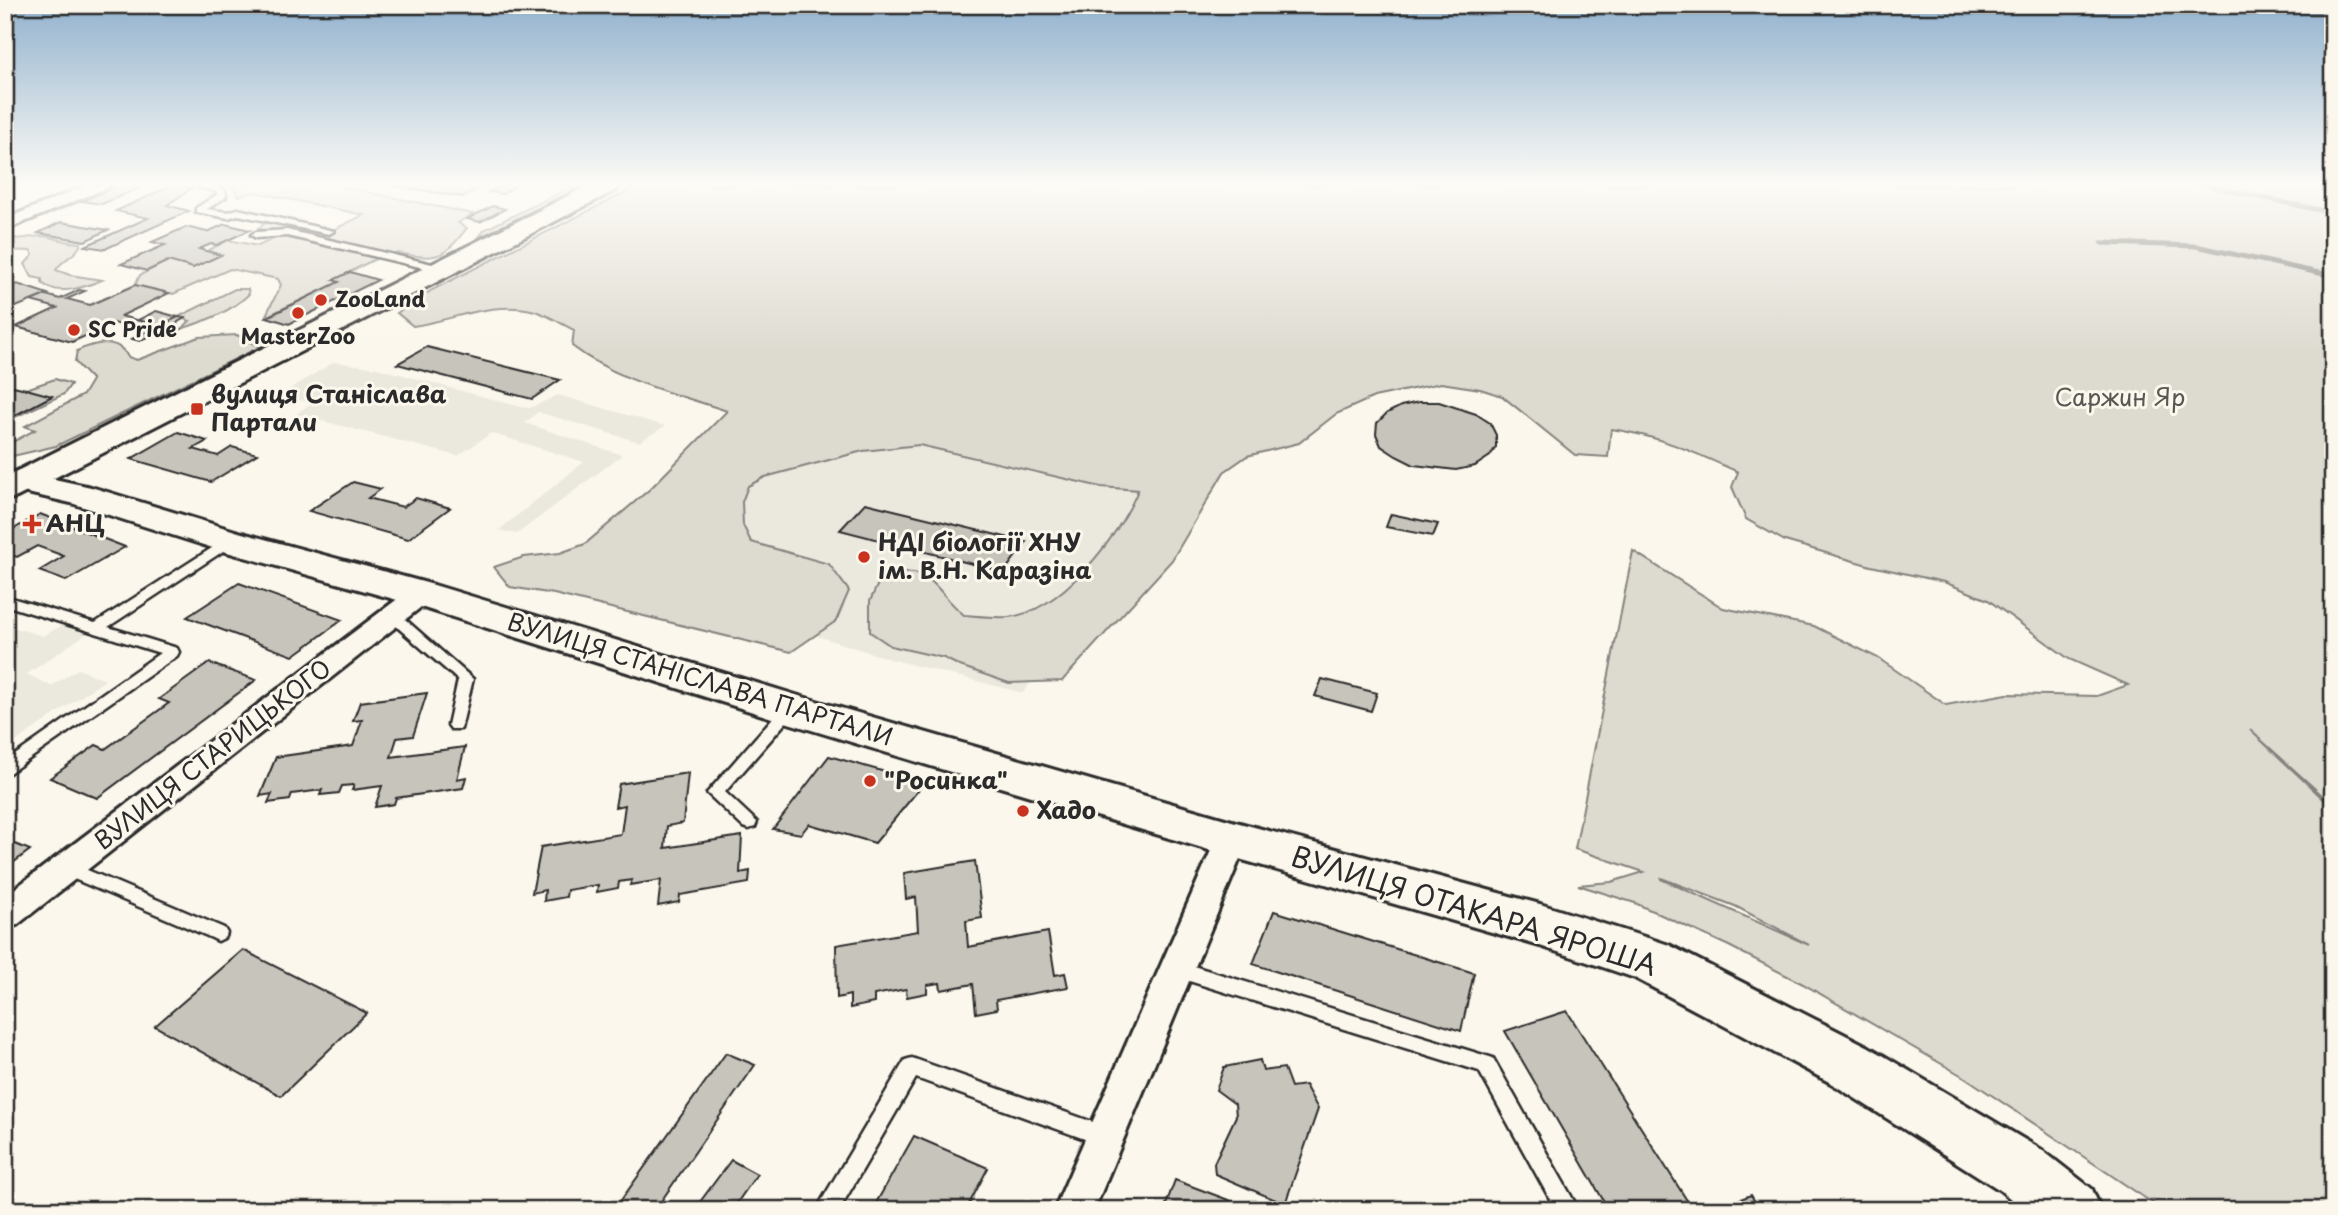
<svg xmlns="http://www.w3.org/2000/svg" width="2338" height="1215" font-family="'Playpen Sans',sans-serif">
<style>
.built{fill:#ebe8de}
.green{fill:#dddad0;stroke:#84827e;stroke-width:2;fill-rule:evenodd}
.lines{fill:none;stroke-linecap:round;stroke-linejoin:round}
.stream{stroke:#7b7a75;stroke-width:5}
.building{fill:#c7c4bc;stroke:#2b2b2b;stroke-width:2}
.lane-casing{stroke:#2b2b2b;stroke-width:5}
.street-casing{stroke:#2b2b2b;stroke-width:6}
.secondary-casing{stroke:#2b2b2b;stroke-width:6}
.primary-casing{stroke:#2b2b2b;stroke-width:6}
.lane{fill:#fbf7ec;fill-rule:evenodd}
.street{fill:#fbf7ec;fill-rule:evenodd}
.secondary{fill:#fbf7ec;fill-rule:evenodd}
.primary{fill:#fbf7ec;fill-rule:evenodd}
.poi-dot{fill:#c8321e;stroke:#fbf7ec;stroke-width:2.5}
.labels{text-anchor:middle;stroke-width:6;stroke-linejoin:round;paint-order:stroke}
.far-poi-label{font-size:21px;font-weight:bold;fill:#2b2b2b;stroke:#fbf7ec;text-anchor:start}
.poi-label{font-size:24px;font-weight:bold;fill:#2b2b2b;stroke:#fbf7ec;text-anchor:start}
.park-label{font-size:24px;fill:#585754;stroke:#fbf7ec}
.street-label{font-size:24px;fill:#2b2b2b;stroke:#fbf7ec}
.near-street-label{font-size:28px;fill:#2b2b2b;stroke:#fbf7ec}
</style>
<rect width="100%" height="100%" fill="#fbf7ec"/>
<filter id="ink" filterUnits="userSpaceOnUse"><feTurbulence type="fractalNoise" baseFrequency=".0143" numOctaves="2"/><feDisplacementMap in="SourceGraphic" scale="14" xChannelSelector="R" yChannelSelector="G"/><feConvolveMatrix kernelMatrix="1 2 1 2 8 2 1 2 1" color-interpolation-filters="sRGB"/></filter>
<g filter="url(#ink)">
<!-- built -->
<g class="built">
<path d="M 334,362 L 377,368 L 521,407 L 530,408 L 558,395 L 665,426 L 639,442 L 538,412 L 525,423 L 622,455 L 517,534 L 499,530 L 584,462 L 491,433 L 458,456 L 296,414 L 311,403 L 280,395 Z"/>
<path d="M 762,405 L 1179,478 L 1023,693 L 890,659 L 618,573 Z"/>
<path d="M 70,621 L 95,628 L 27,674 L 51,686 L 78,669 L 105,680 L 5,749 L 5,631 L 12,627 L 43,636 Z"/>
</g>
<!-- green -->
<g class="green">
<path d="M 225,185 L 333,185 L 473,214 L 458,223 L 467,228 C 452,246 445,260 418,256 C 410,256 402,252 395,253 C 374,257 353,271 334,280 L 339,282 L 265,317 L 281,285 L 278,279 L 230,269 L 173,294 L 135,285 L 140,275 L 168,261 L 193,267 L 220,255 L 207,251 L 228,240 L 258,246 L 280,236 L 258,228 L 272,219 L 329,232 L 364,215 L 255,192 L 238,196 L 234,189 Z"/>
<path d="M 575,185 L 583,185 L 478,238 L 484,230 Z"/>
<path d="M 640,185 L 2333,185 L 2333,805 L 2250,730 L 2333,808 L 2333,886 L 2329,890 L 2333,888 L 2333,1210 L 2163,1210 L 1966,1078 L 1803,984 L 1729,946 L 1635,903 L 1578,885 L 1611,882 L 1644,872 L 1575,849 L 1633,551 L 1723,608 L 1814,626 L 1878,658 L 1946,705 L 2007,694 L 2097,696 L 2128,685 L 2069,659 L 1988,600 L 1944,582 L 1871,566 L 1785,541 L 1746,519 L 1732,487 L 1738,472 C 1696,453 1657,435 1611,429 L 1608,457 L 1575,455 L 1502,396 L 1480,389 L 1441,383 L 1374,397 L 1336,414 L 1299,443 L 1247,456 L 1224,472 L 1172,560 L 1062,681 L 1009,683 L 960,666 L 944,658 L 891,646 L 870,632 L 870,601 L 881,577 C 932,562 930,586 964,615 C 978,616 994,618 1008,617 C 1060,613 1120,535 1138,490 L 1101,487 L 919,445 L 863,451 L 765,477 L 748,486 L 742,502 L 743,525 L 751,542 L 829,564 L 849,591 L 836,621 L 791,652 L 554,594 L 510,587 L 494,567 L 524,557 L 560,553 L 585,544 L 650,489 L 727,411 C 674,393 617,381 572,346 L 574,330 C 562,324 548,315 535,311 C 493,300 454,320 413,326 L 397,313 L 432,290 ZM 1661,878 L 1735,906 L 1809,945 L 1661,879 Z"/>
<path d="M 5,236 C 16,241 28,237 40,236 C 51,236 67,243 81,243 C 77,256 63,258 56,270 L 70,275 L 102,280 C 85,287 58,297 42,283 L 42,279 L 32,277 L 25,264 L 33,255 L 31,251 L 5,250 Z"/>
<path d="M 235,289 L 248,289 L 249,294 C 231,312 205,321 181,329 L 190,321 L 178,317 Z"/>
<path d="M 237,335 L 260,347 L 56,446 L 13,456 L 5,449 L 5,446 L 35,430 L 25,426 L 83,395 L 92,380 L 75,362 L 77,351 C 94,343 117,336 128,357 L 137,360 L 199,337 Z"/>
<path d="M 55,379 L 71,384 L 64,394 L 5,422 L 5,416 L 10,418 L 51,397 L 26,389 Z"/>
</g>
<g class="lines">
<!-- stream -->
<g class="stream">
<path d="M 2204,185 L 2333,213"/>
<path d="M 2102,243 L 2196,246 L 2333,276"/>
</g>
</g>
<!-- building -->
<g class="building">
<path d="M 119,185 L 146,185 L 102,204 L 82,201 Z"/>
<path d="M 173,185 L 192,188 L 167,205 L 189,211 L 105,249 L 85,246 L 148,218 L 116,211 Z"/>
<path d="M 389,185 L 462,185 L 480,188 L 463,197 Z"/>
<path d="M 501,185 L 517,185 L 502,194 L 489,192 Z"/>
<path d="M 493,206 L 505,209 L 480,222 L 467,219 Z"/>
<path d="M 61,222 L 108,230 L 85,241 L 38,233 Z"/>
<path d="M 225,224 L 250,230 L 217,245 L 211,244 L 199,249 L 221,255 L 193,268 L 168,261 L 147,271 L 121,264 L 165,245 L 152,242 L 186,227 L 207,232 Z"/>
<path d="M 350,272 L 378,280 L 289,324 L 267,317 L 339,282 L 333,280 Z"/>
<path d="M 17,284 L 48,294 L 11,309 L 5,307 L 5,289 Z"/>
<path d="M 135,285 L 169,293 L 121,316 L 159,326 L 178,317 L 185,318 L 178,322 L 176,327 L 181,329 L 169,335 L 149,336 L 140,341 L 132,339 L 146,332 L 114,323 L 72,342 L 16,327 L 57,308 L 31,301 L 46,295 L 60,299 L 79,290 L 85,291 L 67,299 L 90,305 Z"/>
<path d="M 156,311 L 178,317 L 159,326 L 138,320 Z"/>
<path d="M 427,347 L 560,380 L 532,399 L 397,364 Z"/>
<path d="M 5,384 L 26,389 L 52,396 L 10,418 L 5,416 Z"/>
<path d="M 1419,402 L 1439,402 L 1476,414 L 1490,423 L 1496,435 L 1496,447 L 1490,456 L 1475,466 L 1456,470 L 1414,465 L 1396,456 L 1381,446 L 1376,434 L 1377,423 L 1387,413 L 1401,406 Z"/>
<path d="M 178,432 L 207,441 L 193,449 L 218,456 L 232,447 L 257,454 L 211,482 L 131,459 Z"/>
<path d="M 353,482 L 381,489 L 368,498 L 403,507 L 416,498 L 450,508 L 408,539 L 309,511 Z"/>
<path d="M 865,503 L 1026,542 L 1004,572 L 840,530 Z"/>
<path d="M 40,514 L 125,547 L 66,581 L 39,571 L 64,556 L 37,546 L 17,557 L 5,553 L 5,534 Z"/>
<path d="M 1391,514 L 1438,524 L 1433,536 L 1386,527 Z"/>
<path d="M 239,583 L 342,620 L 293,656 L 187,617 Z"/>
<path d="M 209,663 L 256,680 L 97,798 L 50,778 L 96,745 L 105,749 L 169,703 L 159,699 Z"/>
<path d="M 1322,679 L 1377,693 L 1371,711 L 1315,696 Z"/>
<path d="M 427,693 L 413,736 L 397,738 L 391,757 L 465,747 L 457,779 L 466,777 L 463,788 L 396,798 L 394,804 L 375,807 L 382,786 L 352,790 L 354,785 L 342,786 L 339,793 L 320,795 L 322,790 L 292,794 L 290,800 L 268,803 L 272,794 L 260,796 L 276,757 L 353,746 L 362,720 L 353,721 L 360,702 Z"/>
<path d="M 829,756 L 924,783 L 875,843 L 809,824 L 801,834 L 773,829 Z"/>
<path d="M 688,773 L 683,823 L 667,826 L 665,848 L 742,836 L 740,873 L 750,871 L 749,883 L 680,895 L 679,902 L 658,906 L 661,880 L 630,885 L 632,880 L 619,882 L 618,888 L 597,892 L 598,885 L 567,890 L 566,897 L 544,901 L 545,890 L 532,893 L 541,847 L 621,834 L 625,805 L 615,807 L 619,784 Z"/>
<path d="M 5,840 L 30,850 L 5,869 Z"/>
<path d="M 975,861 L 982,918 L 966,921 L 968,947 L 1048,932 L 1055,975 L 1065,973 L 1068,987 L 996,1000 L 997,1009 L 976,1013 L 973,984 L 941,990 L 940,983 L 927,985 L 927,993 L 907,997 L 906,989 L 874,995 L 874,1003 L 850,1008 L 850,995 L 837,998 L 836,945 L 918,931 L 916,897 L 906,899 L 904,873 Z"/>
<path d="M 1274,911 L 1474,973 L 1461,1031 L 1253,964 Z"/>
<path d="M 243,950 L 367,1013 L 281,1096 L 155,1026 Z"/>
<path d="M 1567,1011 L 1693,1210 L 1609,1210 L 1505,1031 Z"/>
<path d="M 726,1053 L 755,1065 L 655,1210 L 614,1210 Z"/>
<path d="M 1260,1060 L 1263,1071 L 1284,1068 L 1291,1087 L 1305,1085 L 1318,1109 L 1285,1204 L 1215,1174 L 1214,1163 L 1236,1116 L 1235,1104 L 1216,1090 L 1224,1067 Z"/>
<path d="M 914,1136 L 988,1168 L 966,1210 L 872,1210 Z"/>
<path d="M 731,1160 L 757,1174 L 732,1210 L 694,1210 Z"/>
<path d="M 1175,1180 L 1255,1210 L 1164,1210 Z"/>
<path d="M 1751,1195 L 1760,1210 L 1712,1210 Z"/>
</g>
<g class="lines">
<defs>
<g id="lane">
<path d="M 194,185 L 208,185 L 225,190 L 226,197 L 207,209 L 228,212 L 238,209 L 334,231 L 329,234 L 238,215 L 228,218 L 196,212 L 196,208 L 218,194 L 217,192 Z"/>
<path d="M 287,230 L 441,266 L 446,269 L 441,272 L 287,236 L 256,238 L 251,235 L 256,232 Z"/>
<path d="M 229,537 L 234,538 L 236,541 L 234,544 L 108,627 L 177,648 L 179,652 L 177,656 L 5,776 L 5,762 L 160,653 L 5,605 L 5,596 L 95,623 Z"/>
<path d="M 393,611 L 398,613 L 473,679 L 461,729 L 451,729 L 448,725 L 458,680 L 388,619 L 386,616 L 388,613 Z"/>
<path d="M 790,703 L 795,704 L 798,708 L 795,712 L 725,792 L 757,822 L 755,827 L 749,829 L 743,827 L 707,793 L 785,704 Z"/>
<path d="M 66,861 L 224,928 L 227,933 L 224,938 L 218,941 L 212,938 L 60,873 L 57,868 L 60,863 Z"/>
<path d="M 1177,961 L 1493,1058 L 1579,1210 L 1556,1210 L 1479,1071 L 1170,975 L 1168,969 L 1170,963 Z"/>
<path d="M 912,1058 L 1104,1126 L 1111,1129 L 1114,1136 L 1111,1143 L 1104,1146 L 916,1078 L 839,1210 L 816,1210 L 905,1060 Z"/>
</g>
<g id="street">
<path d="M 88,185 L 109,185 L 107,188 L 5,230 L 5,219 Z"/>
<path d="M 421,586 L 430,588 L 434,594 L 430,600 L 17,925 L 5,929 L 5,896 L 412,588 Z"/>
<path d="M 1232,826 L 1243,830 L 1248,839 L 1094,1210 L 1054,1210 L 1216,839 L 1221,830 Z"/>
</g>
<path id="secondary" d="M 22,472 L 91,487 L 242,533 L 434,585 L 796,695 L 1232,821 L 1540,904 L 1651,939 L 1669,945 L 1869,1047 L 2042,1150 L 2092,1189 L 2101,1210 L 2024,1210 L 2000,1190 L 1831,1083 L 1635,978 L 1540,946 L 1232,857 L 775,719 L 408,603 L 216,549 L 71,503 L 10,489 L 5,482 L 10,475 Z"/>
<path id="primary" d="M 590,185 L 620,185 L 616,190 L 17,497 L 5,500 L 5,477 Z"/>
</defs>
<!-- lane casing -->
<use href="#lane" class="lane-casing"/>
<!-- street casing -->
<use href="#street" class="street-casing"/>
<!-- secondary casing -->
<use href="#secondary" class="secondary-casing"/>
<!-- primary casing -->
<use href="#primary" class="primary-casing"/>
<!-- lane -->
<use href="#lane" class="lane"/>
<!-- street -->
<use href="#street" class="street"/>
<!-- secondary -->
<use href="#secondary" class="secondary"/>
<!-- primary -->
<use href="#primary" class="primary"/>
</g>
</g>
<!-- sky -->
<linearGradient id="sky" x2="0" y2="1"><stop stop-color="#92b2ce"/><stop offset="0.52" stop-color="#fdfbf6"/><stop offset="1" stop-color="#fdfbf6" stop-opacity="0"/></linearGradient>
<rect width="2338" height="355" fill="url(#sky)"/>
<!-- markers -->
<g class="poi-dot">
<circle cx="321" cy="300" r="7"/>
<circle cx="298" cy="313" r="7"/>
<circle cx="74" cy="330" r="7"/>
<rect x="190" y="402" width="14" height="14" rx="3.5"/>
<path d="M28.5 513.5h7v7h7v7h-7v7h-7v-7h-7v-7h7z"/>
<circle cx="864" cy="557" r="7"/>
<circle cx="870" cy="781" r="7"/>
<circle cx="1023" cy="811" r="7"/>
</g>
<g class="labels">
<!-- far-poi labels -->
<g class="far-poi-label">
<text x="335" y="307">ZooLand</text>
<text x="88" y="337">SC Pride</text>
<text x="298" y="344" text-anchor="middle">MasterZoo</text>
</g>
<!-- poi labels -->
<g class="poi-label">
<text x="211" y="403">вулиця Станіслава<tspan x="211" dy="28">Партали</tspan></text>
<text x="46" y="532">АНЦ</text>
<text x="878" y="551">НДІ біології ХНУ<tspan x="878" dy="28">ім. В.Н. Каразіна</tspan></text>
<text x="884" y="789">"Росинка"</text>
<text x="1037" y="819">Хадо</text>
</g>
<!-- park labels -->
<g class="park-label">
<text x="2120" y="406">Саржин Яр</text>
</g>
<!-- street labels -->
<g class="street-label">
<text transform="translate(700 680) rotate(17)" y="8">ВУЛИЦЯ СТАНІСЛАВА ПАРТАЛИ</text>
<text transform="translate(213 755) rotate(-38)" y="8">ВУЛИЦЯ СТАРИЦЬКОГО</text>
</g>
<!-- near-street labels -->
<g class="near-street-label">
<text transform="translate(1474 911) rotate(17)" y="10">ВУЛИЦЯ ОТАКАРА ЯРОША</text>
</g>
</g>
<!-- margin -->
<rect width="2338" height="1215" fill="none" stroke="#fbf7ec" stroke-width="28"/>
<rect x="14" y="14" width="2310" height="1187" fill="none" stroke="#2b2b2b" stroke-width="2.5" filter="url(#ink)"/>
</svg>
